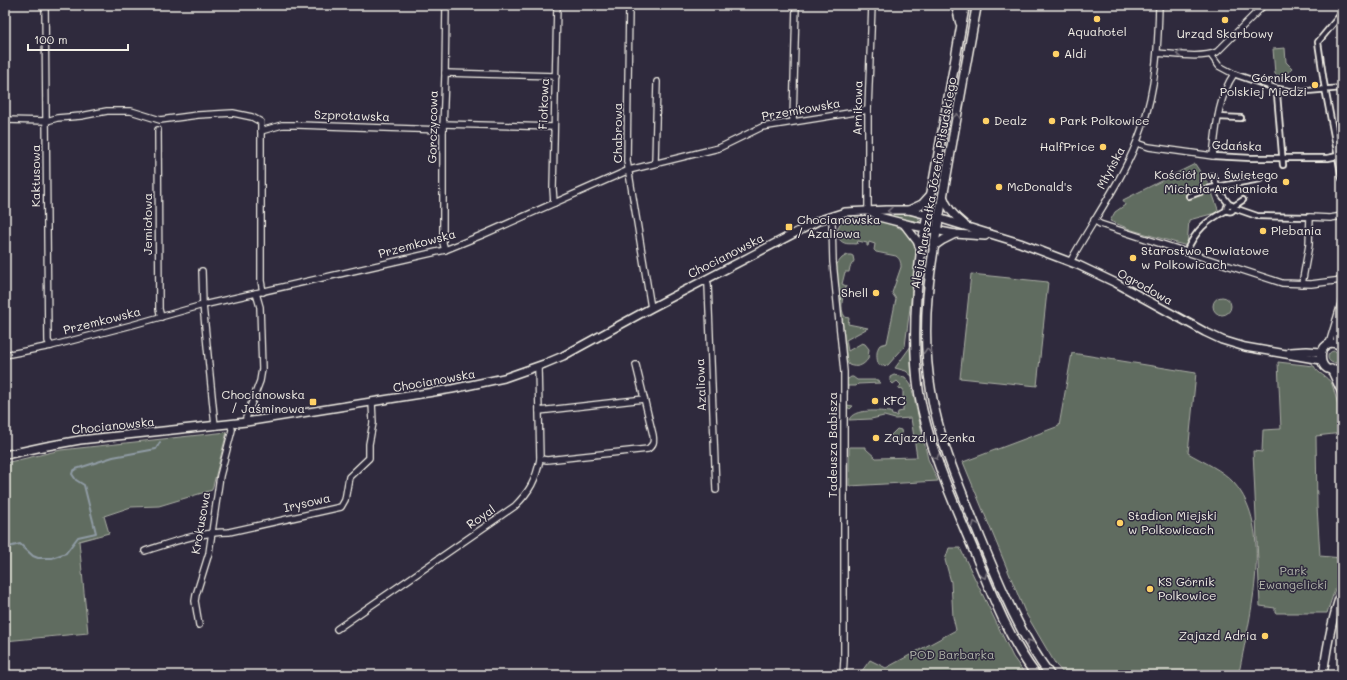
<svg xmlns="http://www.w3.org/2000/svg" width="1347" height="680" font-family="Mali,sans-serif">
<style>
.green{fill:#616c60;stroke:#aaaea4}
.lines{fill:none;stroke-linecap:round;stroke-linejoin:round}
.stream{stroke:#8f9ba4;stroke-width:2}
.pedestrian-casing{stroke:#f4f1e8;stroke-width:8}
.minor-casing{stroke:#f4f1e8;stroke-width:8}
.tertiary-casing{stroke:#f4f1e8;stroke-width:10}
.secondary-casing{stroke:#f4f1e8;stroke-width:11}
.pedestrian{stroke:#2f2a3d;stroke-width:4.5}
.minor{stroke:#2f2a3d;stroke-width:5.5}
.tertiary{stroke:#2f2a3d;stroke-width:7}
.secondary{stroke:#2f2a3d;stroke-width:8}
.oneway{stroke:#747079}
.poi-dot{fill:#ffd166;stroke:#2f2a3d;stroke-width:1.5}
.labels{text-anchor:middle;stroke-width:3;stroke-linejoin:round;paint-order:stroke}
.poi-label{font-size:12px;fill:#f4f1e8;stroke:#2f2a3d;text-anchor:start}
.street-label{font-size:12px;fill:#f4f1e8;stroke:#2f2a3d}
.park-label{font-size:12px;fill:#b2b5ab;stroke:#2f2a3d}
</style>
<rect width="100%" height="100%" fill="#2f2a3d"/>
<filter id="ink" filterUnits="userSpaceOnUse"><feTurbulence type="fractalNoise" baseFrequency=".025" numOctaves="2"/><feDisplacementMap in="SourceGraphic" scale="8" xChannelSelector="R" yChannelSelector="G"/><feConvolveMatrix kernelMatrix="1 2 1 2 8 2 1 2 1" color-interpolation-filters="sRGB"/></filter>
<g filter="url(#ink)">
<!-- green -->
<g class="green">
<path d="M 1285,48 L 1286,62 L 1292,68 L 1282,79 L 1275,74 L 1273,49 Z"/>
<path d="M 1195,164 L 1210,187 L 1219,212 L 1189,220 L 1187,246 L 1132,230 L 1110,221 L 1115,212 L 1125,205 L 1123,200 Z"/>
<path d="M 892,214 L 914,215 L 921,220 L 919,222 L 892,216 Z"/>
<path d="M 846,217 C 860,216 896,223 906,232 C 913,238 915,246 917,254 L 905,346 L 888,365 L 882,366 L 879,365 C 876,360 876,349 880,345 L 887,343 L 896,299 L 892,293 L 901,267 C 901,262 900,259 896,256 L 876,252 L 874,250 L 875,244 L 869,242 L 868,246 L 867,246 L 867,243 L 858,241 L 857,244 C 848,243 845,246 838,238 C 836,229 839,223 846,217 Z"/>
<path d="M 847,255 L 851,255 L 853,256 L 854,261 L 850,267 L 849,272 L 845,272 L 842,284 L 846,286 C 843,296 839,308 845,317 L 849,318 L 848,324 L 868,328 L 846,340 L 848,351 L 862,343 L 865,344 L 869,349 L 868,359 C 863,366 857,368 849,365 L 847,362 L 836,265 L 842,258 Z"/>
<path d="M 971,274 L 1048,282 L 1037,386 L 960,378 Z"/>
<circle cx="1222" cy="306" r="9"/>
<path d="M 911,346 L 914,376 L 913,377 L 906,371 L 895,368 Z"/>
<circle cx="1334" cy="357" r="6"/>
<path d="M 1072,353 L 1196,373 L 1188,453 C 1203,462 1223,470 1234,483 C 1274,528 1250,615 1240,668 L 1236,675 L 1065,675 L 1056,665 L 1025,612 L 963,462 L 1059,426 Z"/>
<path d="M 1278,362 L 1314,366 C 1318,374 1327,376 1332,384 L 1342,418 L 1342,433 L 1316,436 L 1317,506 L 1320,556 L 1342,558 L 1342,574 L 1334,592 L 1327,613 L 1275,613 L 1275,608 L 1260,606 L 1253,451 L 1262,452 L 1263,430 L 1281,429 Z"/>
<path d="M 894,375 L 905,377 L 911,385 L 928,459 L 938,481 L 849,486 L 849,447 L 866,447 L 866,449 L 876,458 L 917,457 L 911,418 L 895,419 L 884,416 L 871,419 L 849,420 C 853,408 880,411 891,412 L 892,415 L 897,416 L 898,412 L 903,411 L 903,389 L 898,388 L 901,385 L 897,381 L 893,384 L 890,381 L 890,377 Z"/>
<path d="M 851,377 L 853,377 L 857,380 L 879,380 L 880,383 L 858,384 L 856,386 L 848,386 L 847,405 L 853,406 L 850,409 L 847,407 L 846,382 L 848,379 Z"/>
<path d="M 897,429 L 901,430 L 903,441 L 890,442 L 888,438 Z"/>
<path d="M 227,432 L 212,490 L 159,506 L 131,507 L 104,516 L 109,533 L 79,541 L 88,633 L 5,641 L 5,463 L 61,450 Z"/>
<path d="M 949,548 L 960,548 L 1013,657 L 1026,675 L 859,675 L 870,660 L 886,668 L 956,630 L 953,617 L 951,582 L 945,560 Z"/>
</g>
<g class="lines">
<!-- stream -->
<path class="stream" d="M 5,548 L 20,544 L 33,556 L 38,558 L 52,558 L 66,553 L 78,537 L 96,533 L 84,485 L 76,480 L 72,474 L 73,471 L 76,469 L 113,457 L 156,449 L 160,442"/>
<defs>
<g id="pedestrian">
<path d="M 1342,13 L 1318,42 L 1324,83 L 1342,178"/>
<path d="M 1234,74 L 1278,89 L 1277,94 L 1283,165"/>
<path d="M 1278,89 L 1295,92 L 1342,88"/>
<path d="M 1218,117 L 1241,118"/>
<path d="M 1213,156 L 1251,158 L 1328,158 L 1342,155"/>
<path d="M 1213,176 L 1221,194 L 1229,204"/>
<path d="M 1189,196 L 1211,188 L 1260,179"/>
<circle cx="1230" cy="208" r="3.5"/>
<path d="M 1234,206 L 1243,200"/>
<path d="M 1234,208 L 1257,216 L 1310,217"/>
<path d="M 1186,252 C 1196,230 1206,221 1227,210"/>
</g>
<g id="minor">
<path d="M 45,5 L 48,341 L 51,346"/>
<path d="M 629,5 L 627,161 L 651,308"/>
<path d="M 1157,53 C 1174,54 1201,59 1217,52 L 1264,5"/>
<path d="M 445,73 L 556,76"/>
<path d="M 5,120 L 47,121 L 57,118 L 81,116 L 107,111 L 131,111 L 160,120 L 198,115 L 233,113 L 252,117 L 261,122 L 261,281 L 263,292"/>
<path d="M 793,121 L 796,5"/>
<path d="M 443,124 L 554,127"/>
<path d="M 158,130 L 159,309 L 161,317"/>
<path d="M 261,131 L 282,125 L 298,125 L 443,130"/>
<path d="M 1137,143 L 1149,147 L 1213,156 C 1216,129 1218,97 1234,74 L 1219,66 L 1211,55"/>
<path d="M 655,163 L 657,82"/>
<path d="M 554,203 L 553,189 L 557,5"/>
<path d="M 868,212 L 868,110 L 872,5"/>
<path d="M 831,216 L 832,222 L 833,262 L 844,372 L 844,660 L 843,675"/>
<path d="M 1094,220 L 1100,224 L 1282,283 L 1311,284 L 1342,280"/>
<path d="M 445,250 L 443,243 L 443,130 L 445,75 L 446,5"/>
<path d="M 1070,262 C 1094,218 1126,176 1142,128 C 1156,87 1158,48 1159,5"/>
<path d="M 202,271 L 203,305 L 215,426"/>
<path d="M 706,279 L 708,284 L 716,490"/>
<path d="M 1302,284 L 1309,245 L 1310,217 L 1330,218 L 1342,216"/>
<path d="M 1336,321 L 1337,344"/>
<path d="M 1329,344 L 1342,300"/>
<path d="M 5,355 L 51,346 L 132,325 L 203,305 L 445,250 L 482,235 L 629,170 L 719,148 L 762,127 L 868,110"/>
<path d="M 539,411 L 644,399"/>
<path d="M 246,422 L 246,418 L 260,381 L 262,369 L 260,307 L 256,293"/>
<path d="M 540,459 L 547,460 L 648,449 C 654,444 654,442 653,435 L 636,365"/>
<path d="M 145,551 C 173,542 199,532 229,532 L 341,507 L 345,500 L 349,477 L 369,458 L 369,444 L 373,423 L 372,402"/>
<path d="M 199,625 L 195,601 L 196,595 L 209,553 L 220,476 L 232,430 L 231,424"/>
<path d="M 337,629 L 515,506 C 530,491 536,480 540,459 L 538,367"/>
</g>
<g id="tertiary">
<path d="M 943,196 C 947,208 954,216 964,224"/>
<path d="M 909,210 L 922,204 L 931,194"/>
<path d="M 872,212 L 879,217 L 910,225 L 955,234 L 985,236"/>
<path d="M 904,224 L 917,241 L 921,251"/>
<path d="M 933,247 L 943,240 L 955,234"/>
<path d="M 1342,347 C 1314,329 1315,385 1342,366"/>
<path d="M 1290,352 L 1307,351 L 1321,352"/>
<path d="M 1341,367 L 1342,379"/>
<path d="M 1331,369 L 1342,393"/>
<path d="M 5,455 L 47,446 L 80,440 L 246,422 L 452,389 L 504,378 L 544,364 L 563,356 L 651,308 L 820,220 L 845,212 L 886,210 L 909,210 L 938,218 L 1020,243 L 1078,265 L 1116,283 L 1205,332 L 1222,340 L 1245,347 L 1321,360"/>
<path d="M 1323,675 C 1327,646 1332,617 1342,590"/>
</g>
<g id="secondary">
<path d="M 953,5 L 957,9 L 960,22"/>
<path d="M 965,5 L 921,251 C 915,298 912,345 919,393 C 929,450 954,503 976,556 C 993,597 1009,639 1036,675"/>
<path d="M 977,5 C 966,63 956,121 946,178 C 933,252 918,316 931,391 C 939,442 961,490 980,537 C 1000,585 1019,633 1050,675"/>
</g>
</defs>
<!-- pedestrian casing -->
<use href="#pedestrian" class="pedestrian-casing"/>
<!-- minor casing -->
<use href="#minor" class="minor-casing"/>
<!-- tertiary casing -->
<use href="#tertiary" class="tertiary-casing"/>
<!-- secondary casing -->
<use href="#secondary" class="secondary-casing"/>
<!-- pedestrian -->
<use href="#pedestrian" class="pedestrian"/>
<!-- minor -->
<use href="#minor" class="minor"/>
<!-- tertiary -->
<use href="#tertiary" class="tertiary"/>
<!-- secondary -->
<use href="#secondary" class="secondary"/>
</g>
<!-- one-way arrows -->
<defs><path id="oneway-chevron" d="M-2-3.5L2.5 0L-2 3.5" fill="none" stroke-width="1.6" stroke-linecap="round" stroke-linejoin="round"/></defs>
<g class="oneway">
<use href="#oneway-chevron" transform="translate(1179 54) rotate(-177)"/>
<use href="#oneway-chevron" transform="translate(957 116) rotate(-80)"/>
<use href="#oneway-chevron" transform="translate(890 211) rotate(179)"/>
<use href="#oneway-chevron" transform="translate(927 351) rotate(-94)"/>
<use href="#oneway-chevron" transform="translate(936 457) rotate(71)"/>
<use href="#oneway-chevron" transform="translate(975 524) rotate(-112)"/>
<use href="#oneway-chevron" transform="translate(984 576) rotate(67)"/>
<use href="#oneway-chevron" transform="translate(1029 642) rotate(-121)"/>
</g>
</g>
<!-- markers -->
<g class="poi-dot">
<circle cx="1097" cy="19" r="4"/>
<circle cx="1225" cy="20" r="4"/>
<circle cx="1056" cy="54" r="4"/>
<circle cx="1315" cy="85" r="4"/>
<circle cx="986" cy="121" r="4"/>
<circle cx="1052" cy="121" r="4"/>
<circle cx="1103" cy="147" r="4"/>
<circle cx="1286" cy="182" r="4"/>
<circle cx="999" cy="187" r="4"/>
<rect x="785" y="223" width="8" height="8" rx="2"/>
<circle cx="1263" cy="231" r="4"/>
<circle cx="1133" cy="258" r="4"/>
<circle cx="876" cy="293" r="4"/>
<circle cx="875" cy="401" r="4"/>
<rect x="309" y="398" width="8" height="8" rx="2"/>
<circle cx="876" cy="438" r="4"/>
<circle cx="1120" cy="523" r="4"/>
<circle cx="1150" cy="589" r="4"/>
<circle cx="1265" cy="636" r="4"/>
</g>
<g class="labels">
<!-- poi labels -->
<g class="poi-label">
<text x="1097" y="36" text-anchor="middle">Aquahotel</text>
<text x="1225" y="38" text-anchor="middle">Urząd Skarbowy</text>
<text x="1064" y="58">Aldi</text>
<text x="1307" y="82" text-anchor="end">Górnikom<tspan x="1307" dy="14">Polskiej Miedzi</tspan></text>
<text x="994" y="125">Dealz</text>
<text x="1060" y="125">Park Polkowice</text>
<text x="1095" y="151" text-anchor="end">HalfPrice</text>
<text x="1278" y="179" text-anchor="end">Kościół pw. Świętego<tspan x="1278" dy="14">Michała Archanioła</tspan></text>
<text x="1007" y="191">McDonald's</text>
<text x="797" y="224">Chocianowska<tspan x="797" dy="14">/ Azaliowa</tspan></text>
<text x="1271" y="235">Plebania</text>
<text x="1141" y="255">Starostwo Powiatowe<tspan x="1141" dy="14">w Polkowicach</tspan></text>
<text x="868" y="297" text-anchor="end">Shell</text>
<text x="305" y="399" text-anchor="end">Chocianowska<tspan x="305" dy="14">/ Jaśminowa</tspan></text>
<text x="883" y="405">KFC</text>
<text x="884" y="442">Zajazd u Zenka</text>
<text x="1128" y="520">Stadion Miejski<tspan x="1128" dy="14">w Polkowicach</tspan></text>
<text x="1158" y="586">KS Górnik<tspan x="1158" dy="14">Polkowice</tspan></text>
<text x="1257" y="640" text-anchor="end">Zajazd Adria</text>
</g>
<!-- street labels -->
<g class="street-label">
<text transform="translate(544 104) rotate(-88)" y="4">Fiołkowa</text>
<text transform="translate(858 108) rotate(-89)" y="4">Arnikowa</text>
<text transform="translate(801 110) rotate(-10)" y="4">Przemkowska</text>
<text transform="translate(352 116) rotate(2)" y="4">Szprotawska</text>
<text transform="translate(433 127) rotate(-89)" y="4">Gorczycowa</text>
<text transform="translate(618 133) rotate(-90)" y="4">Chabrowa</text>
<text transform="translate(1237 146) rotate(2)" y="4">Gdańska</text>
<text transform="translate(1111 168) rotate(-62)" y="4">Młyńska</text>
<text transform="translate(36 176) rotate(-90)" y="4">Kaktusowa</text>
<text transform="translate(934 183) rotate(-80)" y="4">Aleja Marszałka Józefa Piłsudskiego</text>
<text transform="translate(148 224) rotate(-90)" y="4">Jemiołowa</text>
<text transform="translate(417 244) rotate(-15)" y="4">Przemkowska</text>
<text transform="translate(726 256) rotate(-27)" y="4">Chocianowska</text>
<text transform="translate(1145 287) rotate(29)" y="4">Ogrodowa</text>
<text transform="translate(102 321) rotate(-14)" y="4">Przemkowska</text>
<text transform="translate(434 381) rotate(-10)" y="4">Chocianowska</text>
<text transform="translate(701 385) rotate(-92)" y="4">Azaliowa</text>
<text transform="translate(113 426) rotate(-6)" y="4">Chocianowska</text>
<text transform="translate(833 445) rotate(-90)" y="4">Tadeusza Babisza</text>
<text transform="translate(307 503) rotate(-13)" y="4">Irysowa</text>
<text transform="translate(481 517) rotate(-35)" y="4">Royal</text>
<text transform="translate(201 523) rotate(-80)" y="4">Krokusowa</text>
</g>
<!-- park labels -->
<g class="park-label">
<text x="1293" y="575">Park<tspan x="1293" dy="14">Ewangelicki</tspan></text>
<text x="952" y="659">POD Barbarka</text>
</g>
</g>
<!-- margin -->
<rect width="1347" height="680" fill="none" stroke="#2f2a3d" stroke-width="20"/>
<rect x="10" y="10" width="1327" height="660" fill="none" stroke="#f4f1e8" stroke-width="1.5" filter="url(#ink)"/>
<!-- scale -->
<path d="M28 44v6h100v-6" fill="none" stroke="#f4f1e8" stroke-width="2"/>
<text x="34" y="44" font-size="12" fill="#f4f1e8" stroke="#2f2a3d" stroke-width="3" paint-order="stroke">100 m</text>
</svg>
